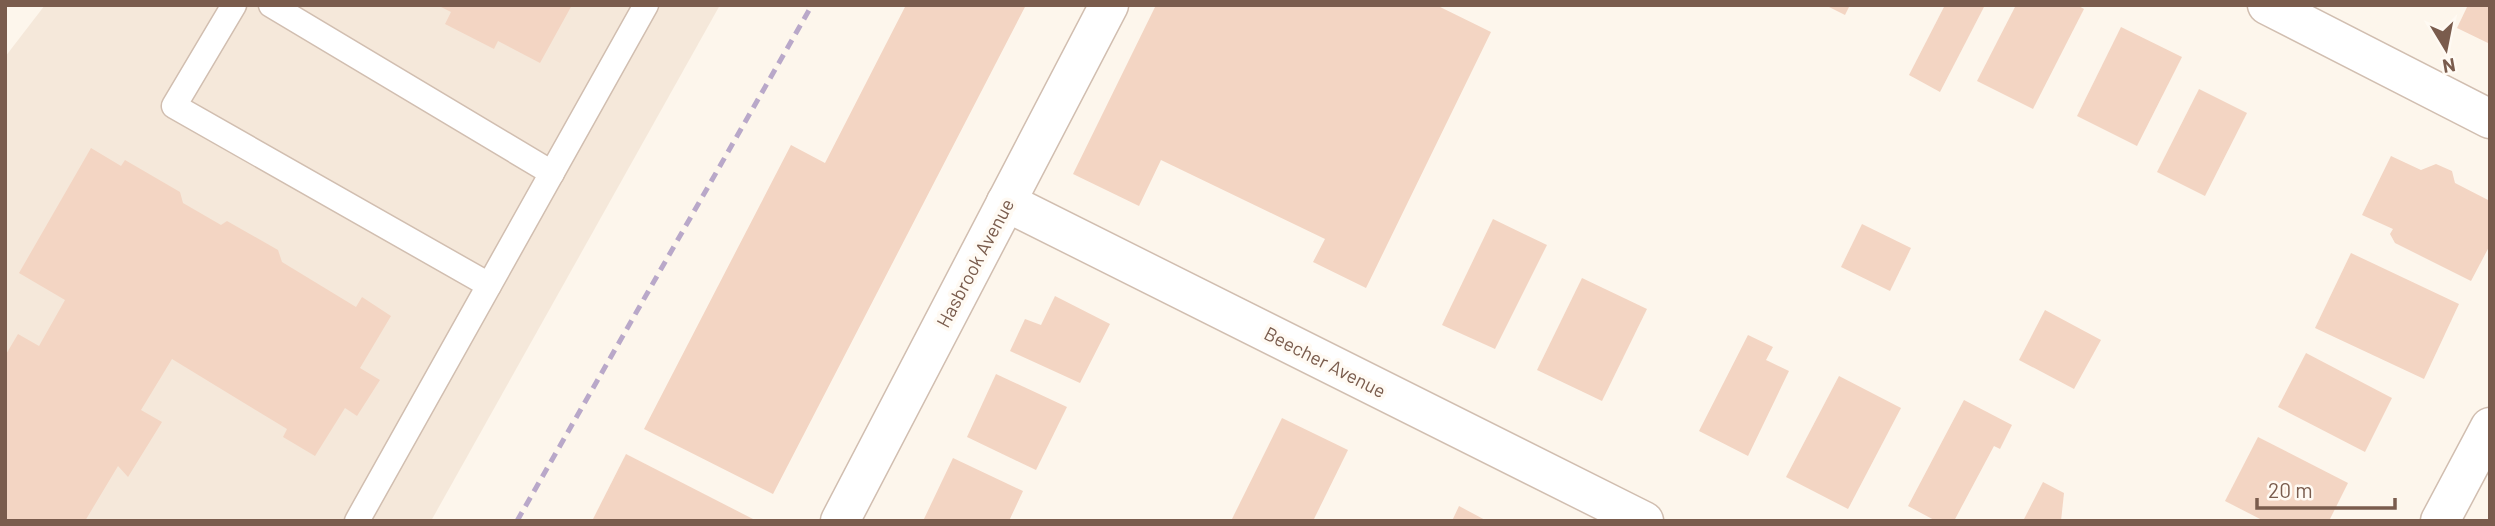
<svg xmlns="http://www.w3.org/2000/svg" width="2495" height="526" font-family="Barlow,sans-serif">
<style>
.residential{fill:#f5e8da}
.building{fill:#f3d5c3}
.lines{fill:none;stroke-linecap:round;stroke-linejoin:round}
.lane-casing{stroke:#d1beb0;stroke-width:27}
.street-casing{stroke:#d1beb0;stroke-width:41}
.lane{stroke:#fff;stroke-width:24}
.street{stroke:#fff;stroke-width:38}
.rail{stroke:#b9a8c9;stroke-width:5;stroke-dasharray:10 7;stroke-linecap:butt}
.labels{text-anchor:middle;stroke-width:7;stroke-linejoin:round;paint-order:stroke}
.street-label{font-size:19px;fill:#7a5c4d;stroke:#fffaf3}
</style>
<rect width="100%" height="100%" fill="#fdf6ec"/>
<!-- residential -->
<path class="residential" d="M 45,5 L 720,5 L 431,521 L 5,521 L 5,57 Z"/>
<!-- building -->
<g class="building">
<path d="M 437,5 L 572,5 L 540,63 L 498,41 L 494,49 L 445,24 L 451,12 Z"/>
<path d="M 906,5 L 1026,5 L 773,494 L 644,429 L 791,145 L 825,163 Z"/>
<path d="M 1156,5 L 1436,5 L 1491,32 L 1366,288 L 1313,262 L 1325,239 L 1161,160 L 1139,206 L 1073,174 Z"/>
<path d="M 1825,5 L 1850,5 L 1845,15 Z"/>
<path d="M 1945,5 L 1985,5 L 1940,92 L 1909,75 Z"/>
<path d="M 2016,5 L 2077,5 L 2084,9 L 2033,109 L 1977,81 Z"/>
<path d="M 2468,5 L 2490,5 L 2490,44 L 2457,28 Z"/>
<path d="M 2121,27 L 2182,57 L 2137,146 L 2077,116 Z"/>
<path d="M 2199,89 L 2247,113 L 2205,196 L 2157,172 Z"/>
<path d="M 91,148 L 121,166 L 125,160 L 180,192 L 183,203 L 221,225 L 227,221 L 278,250 L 282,262 L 356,307 L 362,297 L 391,316 L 360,368 L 380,380 L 357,416 L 345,408 L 315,456 L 283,437 L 287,429 L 172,359 L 141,410 L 162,422 L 128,477 L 118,466 L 85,521 L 5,521 L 5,356 L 18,334 L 39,346 L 65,300 L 19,273 Z"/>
<path d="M 2391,156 L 2421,170 L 2436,164 L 2452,171 L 2455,183 L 2490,201 L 2490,245 L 2471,281 L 2395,243 L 2390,234 L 2393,229 L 2362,215 Z"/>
<path d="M 1493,219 L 1547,245 L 1495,349 L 1442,325 Z"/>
<path d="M 1862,224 L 1911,248 L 1890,291 L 1841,267 Z"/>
<path d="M 2351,253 L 2459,304 L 2424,379 L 2315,328 Z"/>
<path d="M 1582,278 L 1647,309 L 1602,401 L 1537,370 Z"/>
<path d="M 1055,296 L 1110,324 L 1080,383 L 1010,351 L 1025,319 L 1041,325 Z"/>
<path d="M 2045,310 L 2101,340 L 2074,389 L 2019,360 Z"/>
<path d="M 1748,335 L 1773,347 L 1766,360 L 1789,371 L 1748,456 L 1699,431 Z"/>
<path d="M 2306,353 L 2392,398 L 2365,452 L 2278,407 Z"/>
<path d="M 996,374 L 1067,407 L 1036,470 L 967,437 Z"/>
<path d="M 1839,376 L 1901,408 L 1848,509 L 1786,477 Z"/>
<path d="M 1964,400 L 2012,425 L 2000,449 L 1994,446 L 1954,521 L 1936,521 L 1908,506 Z"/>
<path d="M 1282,418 L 1348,450 L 1313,521 L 1231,521 Z"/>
<path d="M 2258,437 L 2348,483 L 2329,521 L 2264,521 L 2225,501 Z"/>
<path d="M 626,454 L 753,519 L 752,521 L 592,521 Z"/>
<path d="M 953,458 L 1023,491 L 1009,521 L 923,521 Z"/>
<path d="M 2043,482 L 2064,493 L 2061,521 L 2023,521 Z"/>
<path d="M 1459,506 L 1487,521 L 1452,521 Z"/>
</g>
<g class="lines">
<defs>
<g id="lane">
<path d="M 234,5 L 174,106 L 489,285"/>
<path d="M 271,5 L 552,173"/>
<path d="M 357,521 L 646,5"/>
</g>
<g id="street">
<path d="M 2267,5 L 2490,119"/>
<path d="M 1006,202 L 1644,521"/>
<path d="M 840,521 L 1109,5"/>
<path d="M 2440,521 L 2490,427"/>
</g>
</defs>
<!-- lane casing -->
<use href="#lane" class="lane-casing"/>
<!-- street casing -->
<use href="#street" class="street-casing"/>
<!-- lane -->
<use href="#lane" class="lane"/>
<!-- street -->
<use href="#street" class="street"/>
<!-- rail -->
<path class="rail" d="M 517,521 L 812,5"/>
</g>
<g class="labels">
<!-- street labels -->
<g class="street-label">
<text transform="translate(975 263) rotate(-62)" y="7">Hasbrook Avenue</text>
<text transform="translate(1325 362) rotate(27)" y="7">Beecher Avenue</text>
</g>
</g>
<!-- border -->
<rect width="2495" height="526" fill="none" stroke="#7a5c4d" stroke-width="14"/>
<!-- north arrow -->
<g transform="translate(2446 49) rotate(170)" stroke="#fffaf3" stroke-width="5" paint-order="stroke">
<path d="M0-5L12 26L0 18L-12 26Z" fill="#7a5c4d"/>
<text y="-10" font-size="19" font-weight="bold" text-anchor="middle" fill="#7a5c4d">N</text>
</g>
<!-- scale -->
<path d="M2257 498v10h138v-10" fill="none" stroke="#7a5c4d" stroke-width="3.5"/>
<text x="2268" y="498" font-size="21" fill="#7a5c4d" stroke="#fffaf3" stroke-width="5" paint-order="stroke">20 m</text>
</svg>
